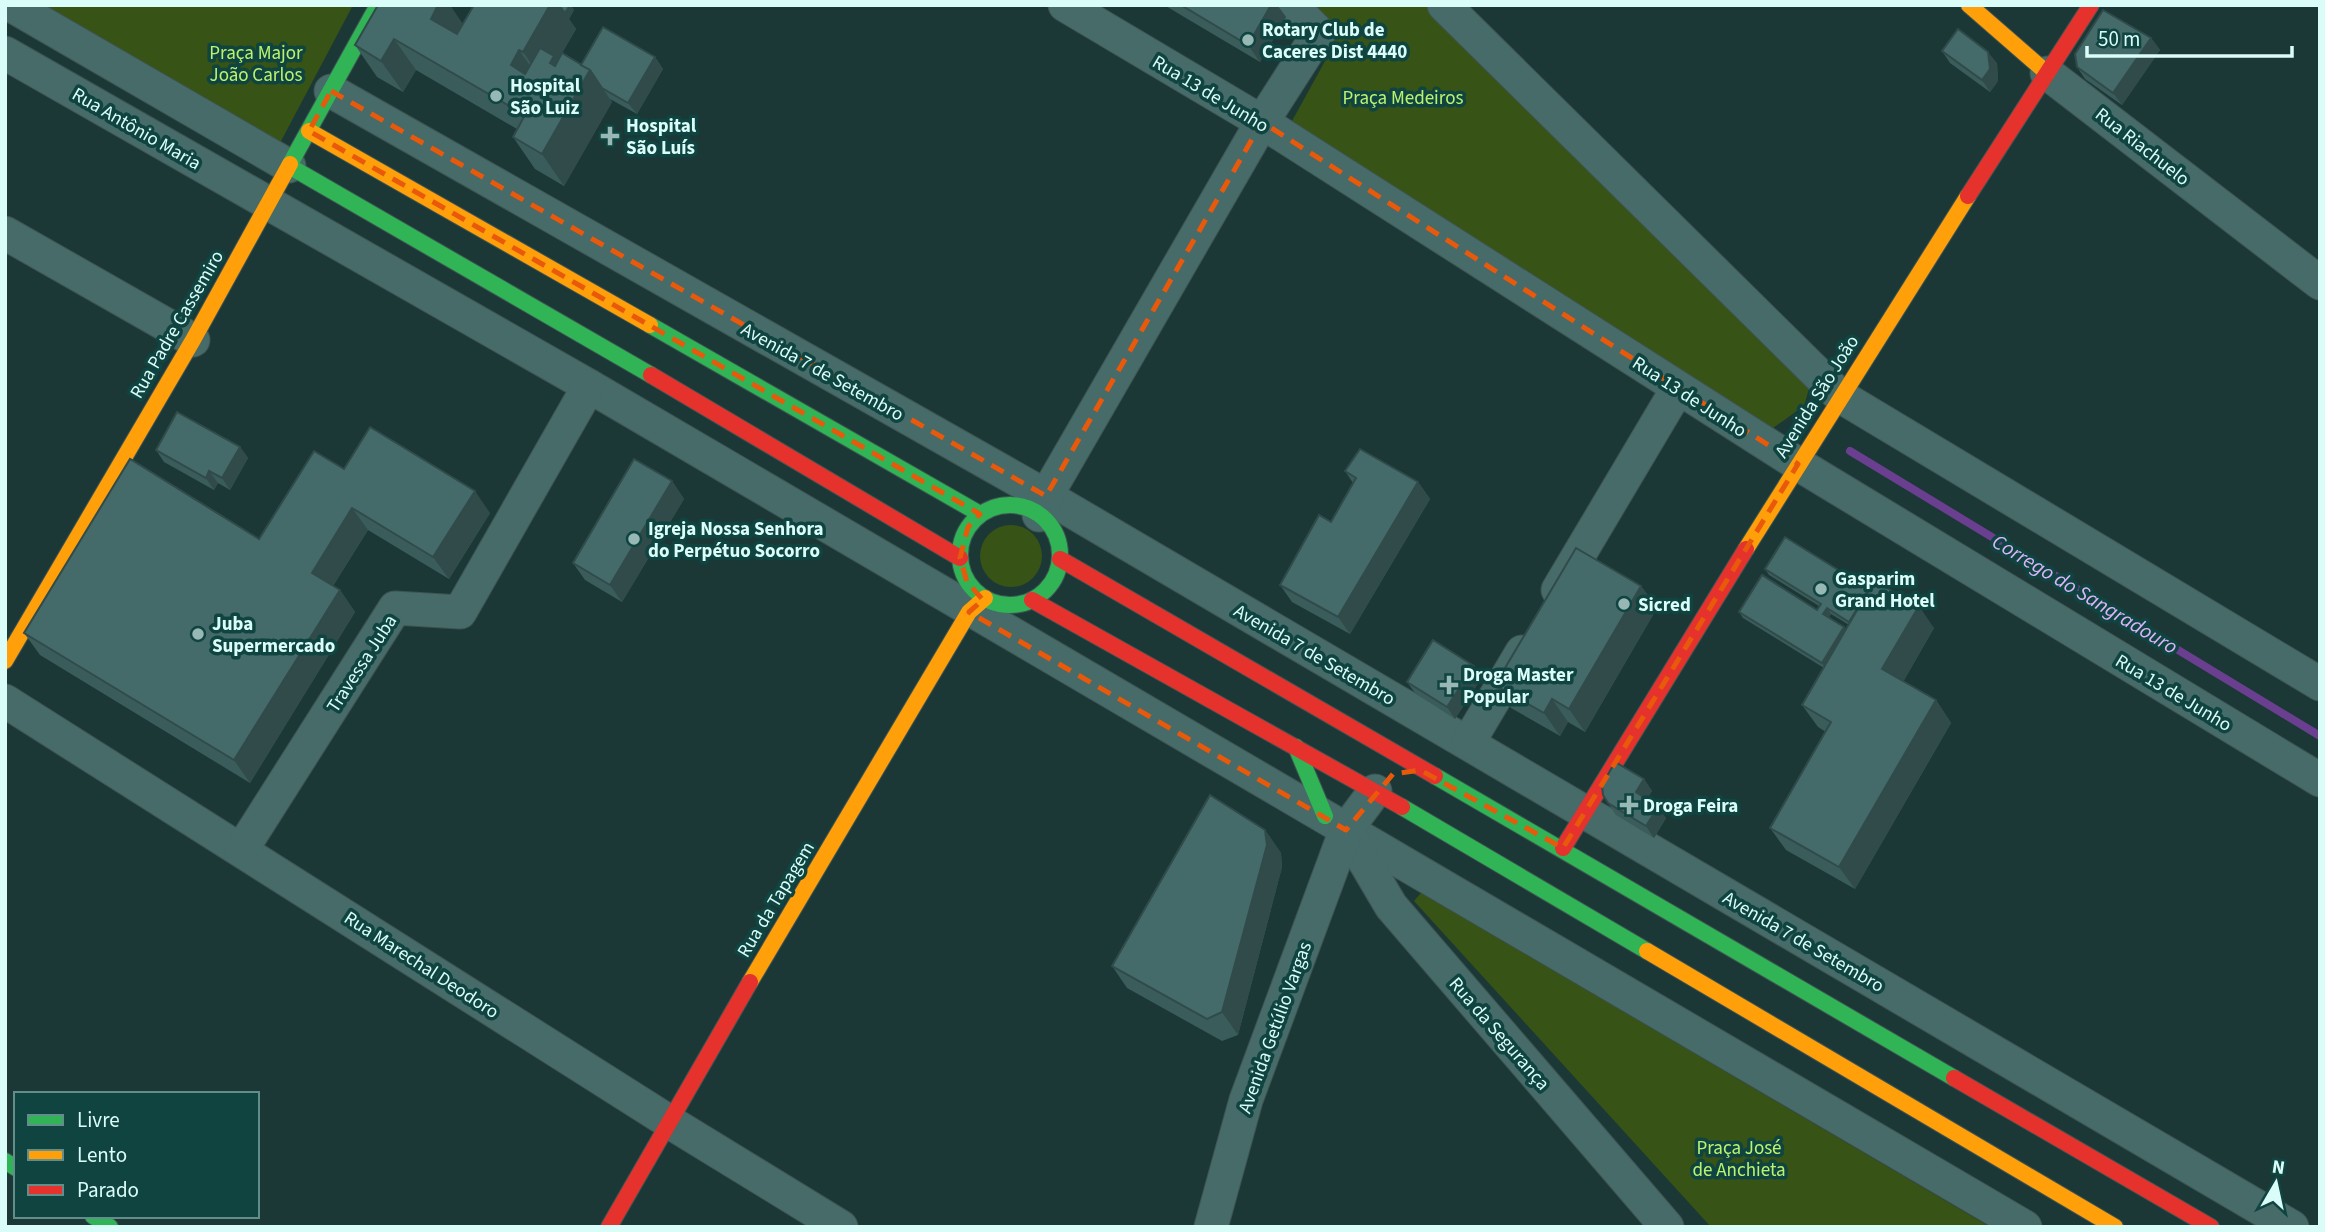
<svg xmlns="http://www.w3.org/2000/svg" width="2325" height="1232" font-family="'Source Sans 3',sans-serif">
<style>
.green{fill:#385316}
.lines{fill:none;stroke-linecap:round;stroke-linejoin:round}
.stream{stroke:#6a3f8f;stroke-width:8}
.street-casing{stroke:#3e5452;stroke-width:35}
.fast-casing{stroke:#3e5452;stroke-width:18}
.slow-casing{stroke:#3e5452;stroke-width:18}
.jam-casing{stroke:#3e5452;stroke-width:18}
.street{stroke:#466b68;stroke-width:33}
.fast{stroke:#30b455;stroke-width:16}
.slow{stroke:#ff9f0a;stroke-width:16}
.jam{stroke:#e5322d;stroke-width:16}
.wall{fill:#3a5c5a;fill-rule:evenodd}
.shaded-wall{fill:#304b4a}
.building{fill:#446b69;stroke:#304b4a;stroke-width:2}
.marked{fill:none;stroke:#e8590c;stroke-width:5;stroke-dasharray:14 9;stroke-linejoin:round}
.poi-dot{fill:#98b8b5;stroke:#0f4440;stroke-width:2.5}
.labels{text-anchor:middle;stroke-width:7;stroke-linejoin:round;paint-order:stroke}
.poi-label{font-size:19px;font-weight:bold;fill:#dbfdf9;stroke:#0f4440;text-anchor:start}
.park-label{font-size:19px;fill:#bcf36e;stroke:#0f4440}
.street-label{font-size:19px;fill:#dbfdf9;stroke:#0f4440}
.water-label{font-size:21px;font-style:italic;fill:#dab5fb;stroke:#0f4440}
</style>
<rect width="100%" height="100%" fill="#1b3836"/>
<!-- green -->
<g class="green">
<path d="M 38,5 L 353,5 L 280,143 Z"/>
<path d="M 1310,5 L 1426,5 L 1810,385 L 1804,406 L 1773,428 L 1297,128 L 1292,121 L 1335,43 L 1333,34 Z"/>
<circle cx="1011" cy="556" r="31"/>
<path d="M 1421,893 L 1990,1227 L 1711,1227 L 1414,901 Z"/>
</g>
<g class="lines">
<!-- stream -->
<path class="stream" d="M 1850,451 L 2320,736"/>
<defs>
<g id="street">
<path d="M 11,5 L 289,166"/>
<path d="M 1065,5 L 1262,122 L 1798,464 L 2320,780"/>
<path d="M 1444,5 L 1840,396 L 2320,684"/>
<path d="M 5,53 L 589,386 L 2025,1227"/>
<path d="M 2047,73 L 2320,283"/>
<path d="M 331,91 L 1046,496 L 2292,1227"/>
<path d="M 5,233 L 193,340"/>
<path d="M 1039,515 L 1046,496 L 1262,122 L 1319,33 L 1291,5"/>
<path d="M 1558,590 L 1678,388"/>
<path d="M 5,701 L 668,1121 L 841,1227"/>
<path d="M 1468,743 L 1522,652"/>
<path d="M 1348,833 L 1391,906 L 1667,1227"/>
<path d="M 242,849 L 395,608 L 460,612 L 589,386"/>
<path d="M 1211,1227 L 1246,1100 L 1346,830 L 1375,791"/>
</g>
<g id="fast">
<path d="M 290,164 L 378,5"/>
<path d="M 289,166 L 651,375"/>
<path d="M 650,325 L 980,514"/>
<circle cx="1010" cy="555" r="50"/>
<path d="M 1296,747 L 1325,816"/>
<path d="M 1435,776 L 1954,1078"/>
<path d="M 1402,807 L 1647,951"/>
<path d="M 5,1161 L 16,1168"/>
<path d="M 93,1216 L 110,1227"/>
</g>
<g id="slow">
<path d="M 1969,5 L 2047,73"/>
<path d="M 309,131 L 650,325"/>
<path d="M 1746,549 L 1968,196"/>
<path d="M 5,661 L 193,340 L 290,164"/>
<path d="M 1647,951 L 2115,1227"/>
<path d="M 750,982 L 969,612 L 985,598"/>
</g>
<g id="jam">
<path d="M 1968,196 L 2091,5"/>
<path d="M 651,375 L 960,558"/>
<path d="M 1060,559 L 1435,776"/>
<path d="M 1032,600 L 1402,807"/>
<path d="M 1563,848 L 1746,549"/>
<path d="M 1954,1078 L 2211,1227"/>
<path d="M 609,1227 L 750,982"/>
</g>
</defs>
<!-- street casing -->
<use href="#street" class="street-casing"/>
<!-- fast casing -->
<use href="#fast" class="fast-casing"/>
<!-- slow casing -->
<use href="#slow" class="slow-casing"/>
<!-- jam casing -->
<use href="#jam" class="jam-casing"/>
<!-- street -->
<use href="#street" class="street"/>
<!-- fast -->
<use href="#fast" class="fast"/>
<!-- slow -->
<use href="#slow" class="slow"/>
<!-- jam -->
<use href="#jam" class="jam"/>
</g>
<!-- wall -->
<g class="wall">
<path d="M 1164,5 L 1277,5 L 1286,17 L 1260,62 Z"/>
<path d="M 574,10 L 569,19 L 576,29 L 562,53 L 581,65 L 655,57 L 663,69 L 637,114 L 610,99 L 612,102 L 564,186 L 535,169 L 513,137 L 517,129 L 416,70 L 403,92 L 377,77 L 355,45 L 463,24 Z"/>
<path d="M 2151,38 L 2160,50 L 2122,105 L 2085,79 L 2077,67 Z"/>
<path d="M 1942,51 L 1997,63 L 1998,81 L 1990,92 L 1950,63 Z"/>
<path d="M 240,447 L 248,458 L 230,490 L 218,483 L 214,490 L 164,462 L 156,450 Z"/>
<path d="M 344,469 L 490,513 L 449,579 L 368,530 L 333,586 L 340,590 L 355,612 L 250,783 L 40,655 L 24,633 L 259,539 Z"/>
<path d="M 1345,471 L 1418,482 L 1430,499 L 1350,634 L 1292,602 L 1280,585 L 1331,522 L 1353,483 Z"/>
<path d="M 672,481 L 684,499 L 622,602 L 585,580 L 573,563 Z"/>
<path d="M 1765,569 L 1869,589 L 1934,628 L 1903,682 L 1936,700 L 1951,723 L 1855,889 L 1786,850 L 1770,828 L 1826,732 L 1818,727 L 1802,705 L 1824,668 L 1743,618 L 1739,612 L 1817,610 L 1819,606 L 1769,575 ZM 1831,614 L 1849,625 L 1846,629 L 1829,617 Z"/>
<path d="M 1641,586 L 1657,608 L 1585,732 L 1568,722 L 1560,736 L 1511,708 L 1495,685 Z"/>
<path d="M 1482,677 L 1455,719 L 1415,693 L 1407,682 Z"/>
<path d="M 1644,779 L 1652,791 L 1647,799 L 1666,818 L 1654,838 L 1616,815 L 1608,803 Z"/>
<path d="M 1265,830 L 1281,853 L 1282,867 L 1238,1035 L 1222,1041 L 1127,988 L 1112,966 Z"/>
</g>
<!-- shaded-wall -->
<g class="shaded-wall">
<path d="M 434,5 L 450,5 L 465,27 L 453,51 L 431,19 Z"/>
<path d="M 550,5 L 571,5 L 574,10 L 569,19 L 576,29 L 545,83 L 523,52 Z"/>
<path d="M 1271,5 L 1277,5 L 1286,17 L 1260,62 L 1248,45 Z"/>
<path d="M 2151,38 L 2160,50 L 2122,105 L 2113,93 Z"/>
<path d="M 394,39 L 416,70 L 403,92 L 381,61 Z"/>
<path d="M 519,50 L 541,81 L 533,97 L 511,65 Z"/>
<path d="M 1988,52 L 1997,63 L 1998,81 L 1990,92 L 1982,80 Z"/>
<path d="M 655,57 L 663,69 L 637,114 L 628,103 Z"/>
<path d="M 590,70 L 612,102 L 564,186 L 542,154 Z"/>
<path d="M 240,447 L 248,458 L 230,490 L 222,478 Z"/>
<path d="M 209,471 L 218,483 L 214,490 L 206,478 Z"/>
<path d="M 672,481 L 684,499 L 622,602 L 610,585 Z"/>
<path d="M 1418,482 L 1430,499 L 1350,634 L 1338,617 Z"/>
<path d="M 475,491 L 490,513 L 449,579 L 433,557 Z"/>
<path d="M 352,508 L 368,530 L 327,595 L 312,573 Z"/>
<path d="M 1641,586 L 1657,608 L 1585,732 L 1569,709 Z"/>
<path d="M 340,590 L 355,612 L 250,783 L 234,760 Z"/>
<path d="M 1919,606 L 1934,628 L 1897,692 L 1882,669 Z"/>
<path d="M 1827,608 L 1831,614 L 1827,620 L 1823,614 Z"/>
<path d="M 1844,627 L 1849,633 L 1826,669 L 1822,663 Z"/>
<path d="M 1474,666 L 1482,677 L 1455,719 L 1447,707 Z"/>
<path d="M 1552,699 L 1568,722 L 1560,736 L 1544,713 Z"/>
<path d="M 1936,700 L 1951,723 L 1855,889 L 1839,867 Z"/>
<path d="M 1644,779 L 1652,791 L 1644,804 L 1636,792 Z"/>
<path d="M 1658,807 L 1666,818 L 1654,838 L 1646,826 Z"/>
<path d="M 1265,830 L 1281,853 L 1282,867 L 1238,1035 L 1222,1012 Z"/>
</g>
<!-- building -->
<g class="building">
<path d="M 378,5 L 438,5 L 431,19 L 457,34 L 474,5 L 550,5 L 523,52 L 519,50 L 511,65 L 525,74 L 540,48 L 554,56 L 550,63 L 555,66 L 562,53 L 590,70 L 542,154 L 513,137 L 525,115 L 394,39 L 381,61 L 355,45 Z"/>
<path d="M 559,5 L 570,5 L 565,13 Z"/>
<path d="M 1181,5 L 1271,5 L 1248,45 Z"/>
<path d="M 2103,10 L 2151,38 L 2113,93 L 2077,67 L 2075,54 Z"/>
<path d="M 603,27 L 655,57 L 628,103 L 602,88 L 590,70 L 581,65 Z"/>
<path d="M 1958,29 L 1988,52 L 1990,69 L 1982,80 L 1942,51 Z"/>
<path d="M 177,412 L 240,447 L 222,478 L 209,471 L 206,478 L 156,450 Z"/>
<path d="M 370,427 L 475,491 L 433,557 L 352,508 L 312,573 L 340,590 L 234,760 L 24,633 L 130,459 L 259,539 L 314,451 L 344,469 Z"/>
<path d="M 1360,449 L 1418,482 L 1338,617 L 1280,585 L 1319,515 L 1331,522 L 1356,478 L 1345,471 Z"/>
<path d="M 634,459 L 672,481 L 610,585 L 573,563 Z"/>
<path d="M 1785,537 L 1869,589 L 1849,622 L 1827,608 L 1823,614 L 1844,627 L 1822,663 L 1739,612 L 1762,575 L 1817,610 L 1821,604 L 1765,569 Z"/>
<path d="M 1576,548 L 1641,586 L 1569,709 L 1552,699 L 1544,713 L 1495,685 Z"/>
<path d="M 1874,581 L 1919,606 L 1882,669 L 1936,700 L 1839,867 L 1770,828 L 1831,722 L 1802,705 Z"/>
<path d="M 1433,640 L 1474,666 L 1447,707 L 1407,682 Z"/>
<path d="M 1615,762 L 1644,779 L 1636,792 L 1658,807 L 1646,826 L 1608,803 L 1603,795 L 1602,785 Z"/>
<path d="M 1210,795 L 1265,830 L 1267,845 L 1222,1012 L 1207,1019 L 1112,966 Z"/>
</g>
<!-- marked area -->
<path class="marked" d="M 331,91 L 1046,496 L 1262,122 L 1798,464 L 1563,848 L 1420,770 L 1393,774 L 1346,830 L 969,612 L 983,600 L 967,582 L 960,558 L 968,527 L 980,514 L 309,131 Z"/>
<!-- markers -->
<g class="poi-dot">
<circle cx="1248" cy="40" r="7"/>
<circle cx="496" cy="96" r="7"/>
<path d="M606.5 125.5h7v7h7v7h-7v7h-7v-7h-7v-7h7z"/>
<circle cx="634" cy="539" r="7"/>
<circle cx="1821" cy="589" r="7"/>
<circle cx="1624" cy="604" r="7"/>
<circle cx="198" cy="634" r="7"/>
<path d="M1445.5 674.5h7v7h7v7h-7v7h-7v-7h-7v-7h7z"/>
<path d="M1625.5 794.5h7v7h7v7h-7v7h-7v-7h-7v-7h7z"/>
</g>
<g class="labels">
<!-- poi labels -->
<g class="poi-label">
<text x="1262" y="36">Rotary Club de<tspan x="1262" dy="22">Caceres Dist 4440</tspan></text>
<text x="510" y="92">Hospital<tspan x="510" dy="22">São Luiz</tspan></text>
<text x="626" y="132">Hospital<tspan x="626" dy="22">São Luís</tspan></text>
<text x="648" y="535">Igreja Nossa Senhora<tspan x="648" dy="22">do Perpétuo Socorro</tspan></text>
<text x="1835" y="585">Gasparim<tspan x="1835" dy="22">Grand Hotel</tspan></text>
<text x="1638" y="611">Sicred</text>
<text x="212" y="630">Juba<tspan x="212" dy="22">Supermercado</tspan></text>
<text x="1463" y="681">Droga Master<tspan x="1463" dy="22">Popular</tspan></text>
<text x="1643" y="812">Droga Feira</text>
</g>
<!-- park labels -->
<g class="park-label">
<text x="256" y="59">Praça Major<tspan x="256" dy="22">João Carlos</tspan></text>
<text x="1403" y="104">Praça Medeiros</text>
<text x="1739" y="1154">Praça José<tspan x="1739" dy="22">de Anchieta</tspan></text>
</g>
<!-- street labels -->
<g class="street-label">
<text transform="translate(1211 93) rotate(31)" y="7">Rua 13 de Junho</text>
<text transform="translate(137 128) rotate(30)" y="7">Rua Antônio Maria</text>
<text transform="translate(2143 146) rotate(38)" y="7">Rua Riachuelo</text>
<text transform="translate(176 324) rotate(-60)" y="7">Rua Padre Cassemiro</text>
<text transform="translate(823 371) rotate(29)" y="7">Avenida 7 de Setembro</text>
<text transform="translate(1690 396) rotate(33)" y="7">Rua 13 de Junho</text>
<text transform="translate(1816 396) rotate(-58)" y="7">Avenida São João</text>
<text transform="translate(1315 654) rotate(30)" y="7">Avenida 7 de Setembro</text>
<text transform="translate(361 663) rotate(-57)" y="7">Travessa Juba</text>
<text transform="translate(2174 692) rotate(31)" y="7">Rua 13 de Junho</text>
<text transform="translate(775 899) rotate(-59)" y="7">Rua da Tapagem</text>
<text transform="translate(1804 941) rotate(30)" y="7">Avenida 7 de Setembro</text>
<text transform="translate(422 964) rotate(33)" y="7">Rua Marechal Deodoro</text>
<text transform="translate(1274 1027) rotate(-70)" y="7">Avenida Getúlio Vargas</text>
<text transform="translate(1500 1033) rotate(49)" y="7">Rua da Segurança</text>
</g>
<!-- water labels -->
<g class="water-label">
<text transform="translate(2085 594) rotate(31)" y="7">Corrego do Sangradouro</text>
</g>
</g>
<!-- border -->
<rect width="2325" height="1232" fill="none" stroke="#dbfdf9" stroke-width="14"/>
<!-- legend -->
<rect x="14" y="1092" width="245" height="126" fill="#0f4440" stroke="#618e8a" stroke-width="2"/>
<rect x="28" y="1115" width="35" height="10" fill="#30b455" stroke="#618e8a" stroke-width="2"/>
<text x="77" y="1127" font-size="21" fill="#dbfdf9">Livre</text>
<rect x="28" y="1150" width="35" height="10" fill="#ff9f0a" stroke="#618e8a" stroke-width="2"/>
<text x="77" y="1162" font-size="21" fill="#dbfdf9">Lento</text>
<rect x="28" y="1185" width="35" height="10" fill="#e5322d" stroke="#618e8a" stroke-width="2"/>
<text x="77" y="1197" font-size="21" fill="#dbfdf9">Parado</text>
<!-- north arrow -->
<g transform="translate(2276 1183) rotate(9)" stroke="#0f4440" stroke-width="5" paint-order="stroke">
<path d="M0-5L12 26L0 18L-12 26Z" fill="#dbfdf9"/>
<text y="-10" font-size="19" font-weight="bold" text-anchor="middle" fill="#dbfdf9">N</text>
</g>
<!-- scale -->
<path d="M2087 46v10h205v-10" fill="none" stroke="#dbfdf9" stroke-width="3.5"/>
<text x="2098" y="46" font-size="21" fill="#dbfdf9" stroke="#0f4440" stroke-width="5" paint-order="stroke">50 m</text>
</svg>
